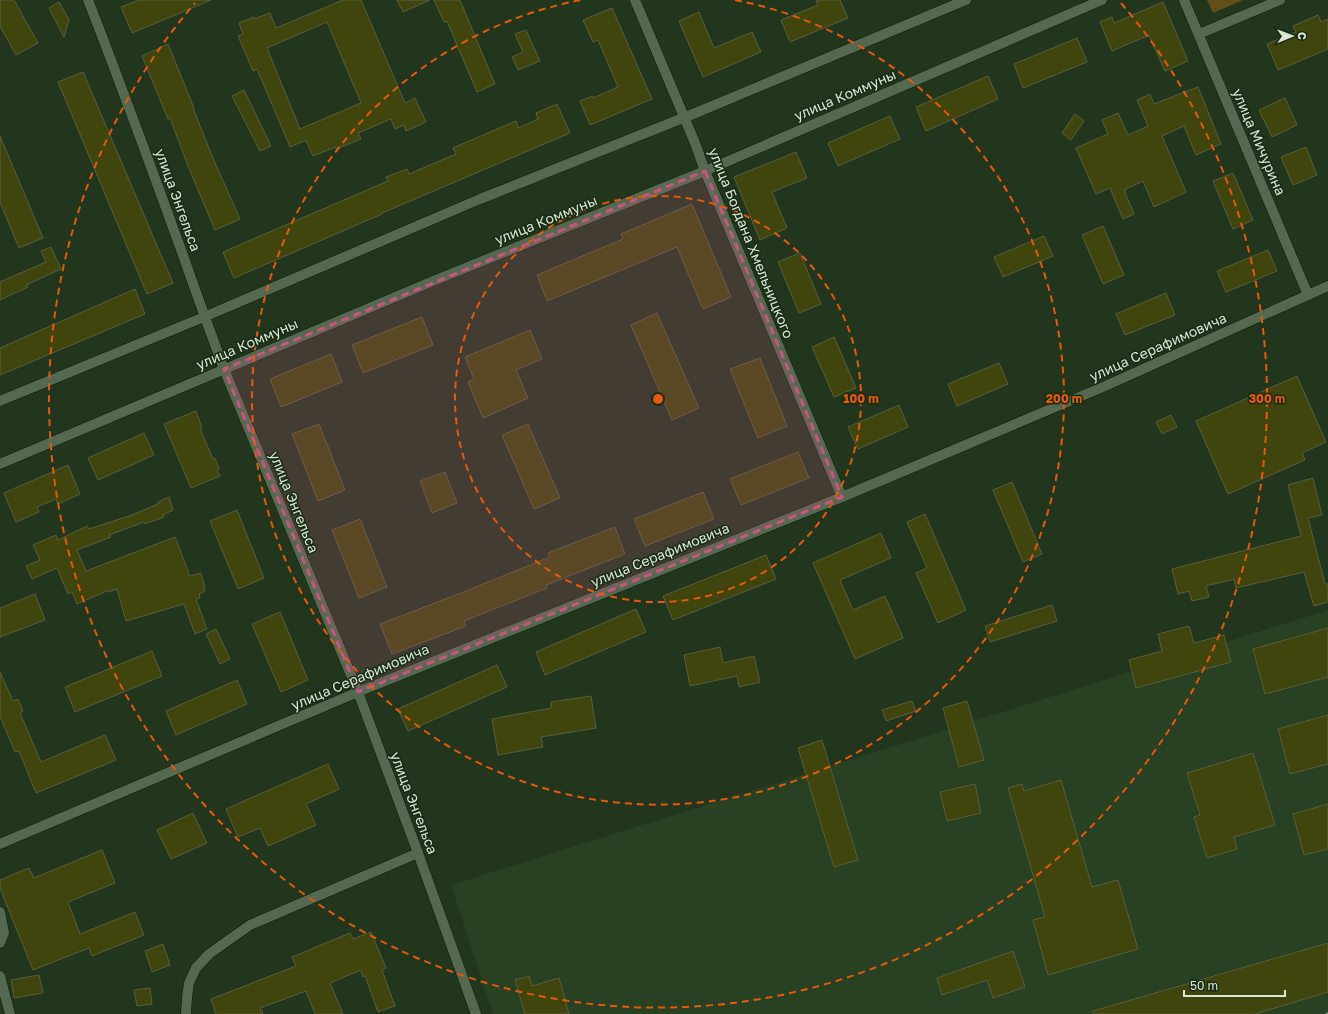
<svg xmlns="http://www.w3.org/2000/svg" width="1328" height="1014" font-family="'Golos Text',sans-serif">
<style>
.built{fill:#284123}
.green{fill:#614e1a}
.building{fill:#40450d;stroke:#5a5e3e;fill-rule:evenodd}
.lines{fill:none;stroke-linecap:round;stroke-linejoin:round}
.minor-casing{stroke:#0a1d06;stroke-width:11}
.minor{stroke:#54694f;stroke-width:10}
.rail{stroke:#869683;stroke-width:3}
.marked{fill:#c95680;fill-opacity:0.2;stroke:#c95680;stroke-width:3;stroke-dasharray:8 5;stroke-linejoin:round}
.ring{fill:none;stroke:#e8590c;stroke-width:2;stroke-dasharray:7 5}
.labels{text-anchor:middle;stroke-width:3;stroke-linejoin:round;paint-order:stroke}
.street-label{font-size:14px;fill:#dae7d8;stroke:#182c14}
.centre{fill:#e8590c;stroke:#182c14;stroke-width:2}
.ring-label{font-size:12px;text-anchor:middle;font-weight:bold;fill:#e8590c;stroke:#182c14;stroke-width:3;stroke-linejoin:round;paint-order:stroke}
</style>
<rect width="100%" height="100%" fill="#22361e"/>
<!-- built -->
<path class="built" d="M 1328,610 L 1328,1014 L 493,1014 L 451,885 Z"/>
<!-- green -->
<path class="green" d="M 1207,0 L 1243,0 L 1213,13 Z"/>
<!-- building -->
<g class="building">
<path d="M 0,0 L 14,0 L 38,43 L 16,55 L 0,26 Z"/>
<path d="M 139,0 L 211,0 L 132,33 L 121,7 Z"/>
<path d="M 343,0 L 361,0 L 405,103 L 415,98 L 426,122 L 406,131 L 404,125 L 395,129 L 391,119 L 358,133 L 361,139 L 336,149 L 336,147 L 313,156 L 306,140 L 290,147 L 257,69 L 253,71 L 238,36 L 243,34 L 239,23 L 254,17 L 254,19 L 270,13 L 276,28 ZM 327,22 L 361,103 L 300,129 L 267,48 Z"/>
<path d="M 397,0 L 430,0 L 403,12 Z"/>
<path d="M 434,0 L 460,0 L 495,84 L 477,92 L 447,21 L 444,22 Z"/>
<path d="M 816,0 L 840,0 L 848,18 L 790,42 L 781,20 L 818,5 Z"/>
<path d="M 59,2 L 69,20 L 64,37 L 49,8 Z"/>
<path d="M 1163,2 L 1188,61 L 1165,71 L 1149,35 L 1112,51 L 1100,22 L 1112,17 L 1114,23 Z"/>
<path d="M 612,8 L 652,99 L 590,125 L 580,101 L 592,96 L 593,98 L 618,87 L 598,40 L 593,42 L 583,20 Z"/>
<path d="M 699,12 L 714,48 L 752,32 L 761,52 L 703,77 L 679,21 Z"/>
<path d="M 1318,15 L 1321,22 L 1328,19 L 1328,49 L 1278,70 L 1267,44 L 1296,32 L 1293,26 Z"/>
<path d="M 526,30 L 540,61 L 518,70 L 512,57 L 523,52 L 515,34 Z"/>
<path d="M 1077,38 L 1087,62 L 1023,88 L 1014,64 Z"/>
<path d="M 168,44 L 194,108 L 193,108 L 212,156 L 240,219 L 215,230 L 188,166 L 170,118 L 168,119 L 142,56 Z"/>
<path d="M 83,72 L 173,283 L 147,294 L 58,82 Z"/>
<path d="M 988,76 L 998,99 L 926,131 L 916,107 Z"/>
<path d="M 1198,87 L 1221,144 L 1196,155 L 1184,126 L 1162,136 L 1186,192 L 1154,207 L 1143,181 L 1124,190 L 1134,214 L 1123,219 L 1110,188 L 1096,194 L 1076,148 L 1108,134 L 1102,120 L 1118,113 L 1128,135 L 1148,126 L 1137,100 L 1150,94 L 1154,104 Z"/>
<path d="M 244,90 L 271,146 L 260,151 L 232,96 Z"/>
<path d="M 1285,98 L 1297,125 L 1272,137 L 1259,110 Z"/>
<path d="M 557,104 L 570,133 L 382,213 L 382,214 L 234,278 L 223,252 L 388,181 L 386,177 L 407,169 L 409,174 L 456,154 L 453,148 L 516,121 L 518,128 L 538,119 L 536,113 Z"/>
<path d="M 1075,114 L 1084,121 L 1071,140 L 1062,133 Z"/>
<path d="M 890,116 L 900,139 L 838,166 L 828,143 Z"/>
<path d="M 0,136 L 43,238 L 19,248 L 0,202 Z"/>
<path d="M 1306,147 L 1317,175 L 1293,185 L 1281,157 Z"/>
<path d="M 796,152 L 807,178 L 772,192 L 787,228 L 760,240 L 734,177 Z"/>
<path d="M 1233,173 L 1253,220 L 1233,229 L 1213,181 Z"/>
<path d="M 692,204 L 731,297 L 703,309 L 677,247 L 547,301 L 537,275 L 623,239 L 621,234 Z"/>
<path d="M 1103,226 L 1124,275 L 1103,284 L 1082,235 Z"/>
<path d="M 1044,236 L 1053,256 L 1003,277 L 994,257 Z"/>
<path d="M 51,247 L 61,269 L 26,285 L 28,287 L 0,300 L 0,282 L 46,262 L 41,251 Z"/>
<path d="M 1268,250 L 1277,271 L 1226,292 L 1217,271 Z"/>
<path d="M 800,253 L 821,304 L 799,313 L 778,262 Z"/>
<path d="M 135,289 L 145,314 L 0,375 L 0,348 Z"/>
<path d="M 1166,293 L 1175,315 L 1125,335 L 1116,314 Z"/>
<path d="M 657,313 L 699,408 L 672,420 L 631,325 Z"/>
<path d="M 422,317 L 433,345 L 363,373 L 352,345 Z"/>
<path d="M 530,330 L 542,359 L 516,370 L 528,398 L 483,418 L 468,382 L 474,379 L 465,357 Z"/>
<path d="M 834,337 L 856,388 L 834,397 L 812,347 Z"/>
<path d="M 331,354 L 342,382 L 281,407 L 270,379 Z"/>
<path d="M 760,358 L 787,426 L 758,438 L 730,369 Z"/>
<path d="M 999,363 L 1008,384 L 957,406 L 948,384 Z"/>
<path d="M 1297,376 L 1326,442 L 1302,453 L 1305,460 L 1228,494 L 1196,421 Z"/>
<path d="M 899,405 L 908,427 L 858,449 L 848,427 Z"/>
<path d="M 196,411 L 202,428 L 200,429 L 213,459 L 215,458 L 219,469 L 217,470 L 220,476 L 191,488 L 164,424 Z"/>
<path d="M 1171,415 L 1177,427 L 1162,434 L 1156,422 Z"/>
<path d="M 319,424 L 345,490 L 318,501 L 292,434 Z"/>
<path d="M 528,424 L 560,498 L 534,509 L 502,435 Z"/>
<path d="M 144,433 L 154,455 L 98,480 L 88,458 Z"/>
<path d="M 798,452 L 809,478 L 741,505 L 730,479 Z"/>
<path d="M 68,465 L 80,494 L 58,504 L 56,499 L 37,507 L 39,512 L 16,522 L 4,493 Z"/>
<path d="M 445,472 L 457,503 L 432,513 L 420,481 Z"/>
<path d="M 1313,478 L 1322,515 L 1308,518 L 1325,584 L 1328,584 L 1328,602 L 1314,606 L 1304,572 L 1236,588 L 1234,579 L 1206,586 L 1209,597 L 1192,601 L 1189,591 L 1178,594 L 1172,569 L 1301,536 L 1288,485 Z"/>
<path d="M 1012,482 L 1042,554 L 1023,562 L 993,490 Z"/>
<path d="M 703,492 L 714,519 L 645,546 L 634,519 Z"/>
<path d="M 169,497 L 173,510 L 163,515 L 164,517 L 145,524 L 144,522 L 109,535 L 111,537 L 77,550 L 86,571 L 175,537 L 190,576 L 201,573 L 205,588 L 204,588 L 204,592 L 199,594 L 200,598 L 196,599 L 207,629 L 195,634 L 184,604 L 126,621 L 117,589 L 109,592 L 109,590 L 77,604 L 72,592 L 68,594 L 57,568 L 32,579 L 26,566 L 40,560 L 33,545 L 56,535 L 58,540 L 87,526 L 89,529 L 132,515 L 158,504 L 158,502 Z"/>
<path d="M 237,510 L 264,578 L 238,589 L 210,521 Z"/>
<path d="M 925,514 L 966,610 L 938,623 L 916,573 L 927,568 L 907,522 Z"/>
<path d="M 360,519 L 387,587 L 359,598 L 332,530 Z"/>
<path d="M 615,527 L 625,554 L 546,585 L 547,588 L 464,621 L 466,626 L 392,654 L 380,624 L 461,593 L 550,557 L 548,553 Z"/>
<path d="M 881,533 L 891,558 L 840,580 L 853,610 L 885,596 L 903,638 L 855,659 L 813,563 Z"/>
<path d="M 766,555 L 776,579 L 673,620 L 663,596 Z"/>
<path d="M 35,594 L 45,620 L 0,637 L 0,608 Z"/>
<path d="M 1052,605 L 1057,621 L 990,642 L 985,626 Z"/>
<path d="M 636,609 L 646,632 L 545,675 L 536,652 Z"/>
<path d="M 280,612 L 308,680 L 281,692 L 252,624 Z"/>
<path d="M 1189,626 L 1194,643 L 1224,635 L 1231,662 L 1136,688 L 1129,660 L 1162,651 L 1158,634 Z"/>
<path d="M 1328,628 L 1328,677 L 1265,694 L 1253,649 Z"/>
<path d="M 216,629 L 230,659 L 220,664 L 206,634 Z"/>
<path d="M 720,647 L 723,663 L 754,656 L 760,682 L 739,687 L 737,676 L 690,686 L 684,655 Z"/>
<path d="M 152,651 L 162,676 L 75,712 L 65,687 Z"/>
<path d="M 497,665 L 507,687 L 408,731 L 398,709 Z"/>
<path d="M 0,672 L 13,701 L 18,699 L 23,711 L 20,713 L 41,762 L 105,735 L 116,760 L 36,793 L 19,751 L 15,752 L 0,716 Z"/>
<path d="M 237,680 L 247,704 L 176,735 L 166,711 Z"/>
<path d="M 591,696 L 596,728 L 541,737 L 543,747 L 498,755 L 492,719 L 551,708 L 551,702 Z"/>
<path d="M 912,701 L 916,711 L 886,721 L 882,710 Z"/>
<path d="M 967,701 L 984,760 L 959,767 L 943,708 Z"/>
<path d="M 1328,715 L 1328,764 L 1290,774 L 1278,729 Z"/>
<path d="M 822,740 L 858,860 L 834,867 L 798,748 Z"/>
<path d="M 1253,753 L 1275,825 L 1234,837 L 1237,849 L 1207,858 L 1194,817 L 1200,815 L 1187,773 Z"/>
<path d="M 328,764 L 339,789 L 306,804 L 316,825 L 268,846 L 260,828 L 238,837 L 226,809 Z"/>
<path d="M 1061,780 L 1092,887 L 1118,880 L 1138,949 L 1048,975 L 1033,920 L 1045,917 L 1008,788 L 1022,784 L 1024,791 Z"/>
<path d="M 975,784 L 981,813 L 947,821 L 940,792 Z"/>
<path d="M 1328,804 L 1328,849 L 1304,855 L 1293,814 Z"/>
<path d="M 193,813 L 207,843 L 171,859 L 157,830 Z"/>
<path d="M 102,850 L 115,883 L 68,902 L 80,934 L 135,912 L 144,935 L 92,956 L 89,948 L 33,970 L 0,888 L 0,880 L 29,868 L 34,878 Z"/>
<path d="M 371,932 L 386,968 L 382,970 L 395,1006 L 378,1012 L 365,976 L 363,977 L 361,970 L 330,983 L 343,1014 L 315,1014 L 306,991 L 260,1008 L 263,1014 L 216,1014 L 211,999 L 296,966 L 292,957 L 350,933 L 353,939 Z"/>
<path d="M 1328,943 L 1328,992 L 1255,1014 L 1093,1014 L 1093,1011 Z"/>
<path d="M 163,944 L 170,965 L 152,972 L 145,951 Z"/>
<path d="M 1013,951 L 1025,987 L 993,998 L 987,980 L 942,995 L 937,978 Z"/>
<path d="M 39,975 L 43,993 L 14,998 L 11,980 Z"/>
<path d="M 529,976 L 532,986 L 559,978 L 569,1014 L 525,1014 L 515,980 Z"/>
<path d="M 150,988 L 152,1004 L 137,1006 L 134,990 Z"/>
</g>
<g class="lines">
<defs>
<g id="minor">
<path d="M 88,0 C 121,84 152,170 183,255 C 196,293 210,331 224,369 L 358,692 L 418,853 L 476,1014"/>
<path d="M 635,0 L 695,143 L 705,171 L 842,497"/>
<path d="M 1184,0 L 1308,295"/>
<path d="M 1199,34 L 1280,0"/>
<path d="M 0,401 L 204,317 L 480,199 L 698,112 L 966,0"/>
<path d="M 0,464 L 433,281 L 705,171 L 1102,0"/>
<path d="M 0,844 L 358,692 L 842,497 L 1103,387 L 1328,286"/>
<path d="M 0,912 L 4,933 L 0,943"/>
<path d="M 0,976 L 10,1014"/>
<path d="M 186,1014 L 187,997 L 189,983 L 196,968 L 209,954 L 250,925 L 418,853"/>
</g>
</defs>
<!-- minor casing -->
<use href="#minor" class="minor-casing"/>
<!-- minor -->
<use href="#minor" class="minor"/>
<!-- rail -->
<path class="rail" d="M 1327,1014 L 1328,1014"/>
</g>
<!-- marked area -->
<path class="marked" d="M 705,171 L 842,497 L 358,692 L 224,369 Z"/>
<!-- distance rings -->
<g class="ring">
<circle cx="658" cy="399" r="203"/>
<path d="M735 0A406 406 0 1 1 581 0"/>
<path d="M1121 3A609 609 0 1 1 195 3"/>
</g>
<g class="labels">
<!-- street labels -->
<g class="street-label">
<text transform="translate(845 95) rotate(-23)" y="5">улица Коммуны</text>
<text transform="translate(1259 142) rotate(67)" y="5">улица Мичурина</text>
<text transform="translate(178 200) rotate(70)" y="5">улица Энгельса</text>
<text transform="translate(546 220) rotate(-22)" y="5">улица Коммуны</text>
<text transform="translate(751 243) rotate(68)" y="5">улица Богдана Хмельницкого</text>
<text transform="translate(247 344) rotate(-23)" y="5">улица Коммуны</text>
<text transform="translate(1158 347) rotate(-24)" y="5">улица Серафимовича</text>
<text transform="translate(294 502) rotate(68)" y="5">улица Энгельса</text>
<text transform="translate(660 555) rotate(-22)" y="5">улица Серафимовича</text>
<text transform="translate(360 677) rotate(-23)" y="5">улица Серафимовича</text>
<text transform="translate(414 803) rotate(69)" y="5">улица Энгельса</text>
</g>
</g>
<circle cx="658" cy="399" r="6" class="centre"/>
<g class="ring-label">
<text x="861" y="403">100 m</text>
<text x="1064" y="403">200 m</text>
<text x="1267" y="403">300 m</text>
</g>
<!-- north arrow -->
<g transform="translate(1292 36) rotate(89)" stroke="#182c14" stroke-width="3" paint-order="stroke">
<path d="M0-3L7 15L0 10L-7 15Z" fill="#dae7d8"/>
<text y="-6" font-size="11" font-weight="bold" text-anchor="middle" fill="#dae7d8">С</text>
</g>
<!-- scale -->
<path d="M1184 990v6h101v-6" fill="none" stroke="#dae7d8" stroke-width="2"/>
<text x="1190" y="990" font-size="12" fill="#dae7d8" stroke="#182c14" stroke-width="3" paint-order="stroke">50 m</text>
</svg>
